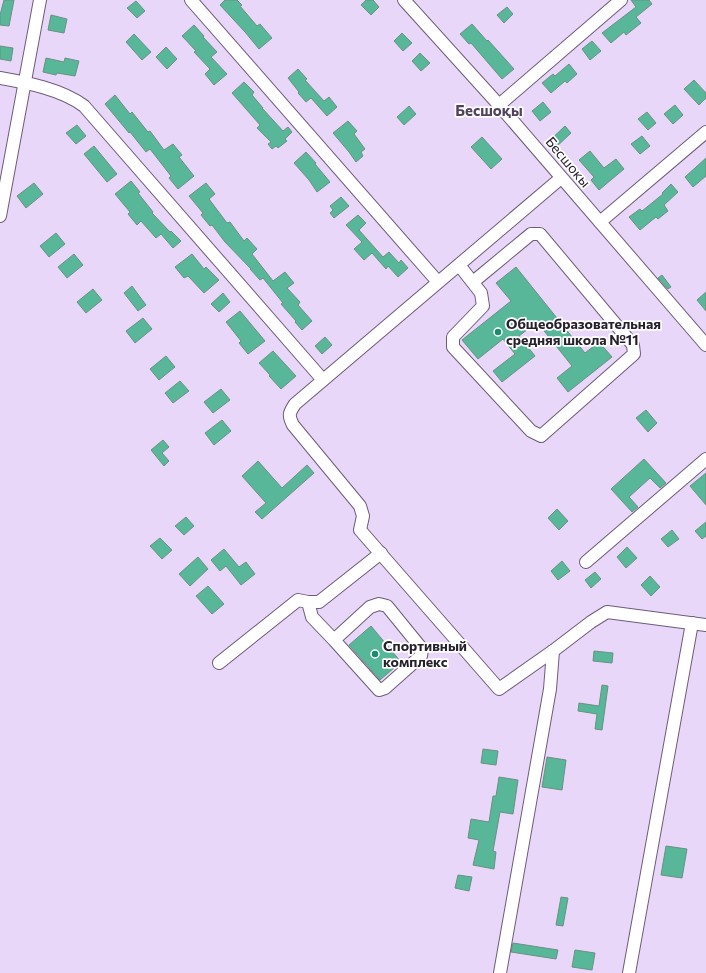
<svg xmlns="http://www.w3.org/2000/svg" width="706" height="973" font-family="Commissioner,sans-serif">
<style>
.building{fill:#57b798;stroke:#6a9182}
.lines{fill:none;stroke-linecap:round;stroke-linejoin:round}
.minor-casing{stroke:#6c5c79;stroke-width:14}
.minor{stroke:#fff;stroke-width:12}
.poi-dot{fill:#1a8d6e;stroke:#fff;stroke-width:1.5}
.labels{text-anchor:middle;stroke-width:3.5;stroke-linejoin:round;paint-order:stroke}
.street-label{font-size:14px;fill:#27202d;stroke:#fff}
.poi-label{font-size:14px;font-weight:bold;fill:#27202d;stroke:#fff;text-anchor:start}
.neighbourhood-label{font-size:15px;font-weight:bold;fill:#51425d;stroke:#fff}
</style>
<rect width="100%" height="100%" fill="#e9d7f9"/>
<!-- building -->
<g class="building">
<path d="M 4,0 L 14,0 L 9,26 L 0,25 L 0,15 Z"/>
<path d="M 225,0 L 237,0 L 242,5 L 240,6 L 257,26 L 260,24 L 272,38 L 259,49 L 245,32 L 220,5 Z"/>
<path d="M 366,0 L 373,0 L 379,7 L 371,15 L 361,5 Z"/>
<path d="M 631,0 L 649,0 L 652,4 L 636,17 L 641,23 L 626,35 L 624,32 L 611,43 L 602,33 L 636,7 Z"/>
<path d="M 136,1 L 145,11 L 137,18 L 127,8 Z"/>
<path d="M 507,7 L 513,14 L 504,23 L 497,15 Z"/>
<path d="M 51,15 L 67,19 L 64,33 L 48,30 Z"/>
<path d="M 472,24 L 487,41 L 488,40 L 514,69 L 502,79 L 471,43 L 469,44 L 460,34 Z"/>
<path d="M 194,25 L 204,36 L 203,37 L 217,52 L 211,57 L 227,74 L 214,85 L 205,74 L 210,69 L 194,52 L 196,51 L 182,36 Z"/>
<path d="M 402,33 L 412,43 L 403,51 L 394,41 Z"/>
<path d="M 134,34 L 151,52 L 142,60 L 126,42 Z"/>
<path d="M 592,41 L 601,51 L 590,60 L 582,49 Z"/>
<path d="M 0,46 L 13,48 L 11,61 L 0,59 Z"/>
<path d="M 166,47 L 177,59 L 167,69 L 156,57 Z"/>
<path d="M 420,53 L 430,63 L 421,71 L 412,61 Z"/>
<path d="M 46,58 L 64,62 L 65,58 L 79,61 L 75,76 L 57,73 L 56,75 L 43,72 Z"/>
<path d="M 569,64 L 577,74 L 567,83 L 565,81 L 551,93 L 542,83 L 553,74 L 555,76 Z"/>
<path d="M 298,69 L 307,79 L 305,80 L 324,101 L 329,97 L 337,107 L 327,116 L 311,98 L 306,102 L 298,93 L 299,92 L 288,78 Z"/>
<path d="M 694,80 L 706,93 L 706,98 L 699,105 L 684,89 Z"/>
<path d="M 244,82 L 254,92 L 252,95 L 263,108 L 262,108 L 283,131 L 288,127 L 292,132 L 285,139 L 287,141 L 278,148 L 276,146 L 272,149 L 268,144 L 271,142 L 257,128 L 260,125 L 232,93 Z"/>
<path d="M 115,95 L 130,114 L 132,112 L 148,132 L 150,131 L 164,150 L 173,144 L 182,155 L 179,157 L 194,176 L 178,189 L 169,178 L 171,176 L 150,149 L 146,152 L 130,132 L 129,133 L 105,104 Z"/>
<path d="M 543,102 L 551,112 L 540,121 L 532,111 Z"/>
<path d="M 675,105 L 683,115 L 673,124 L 664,114 Z"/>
<path d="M 409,106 L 416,114 L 404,125 L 397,117 Z"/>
<path d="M 647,112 L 656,123 L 648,130 L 638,119 Z"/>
<path d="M 348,121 L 357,131 L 354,134 L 365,149 L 361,152 L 363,156 L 356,162 L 349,152 L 333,133 Z"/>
<path d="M 77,125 L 86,136 L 76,144 L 66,133 Z"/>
<path d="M 565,126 L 571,133 L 553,150 L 547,143 Z"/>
<path d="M 642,136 L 650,146 L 640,154 L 631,144 Z"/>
<path d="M 482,137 L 502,159 L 491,169 L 471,147 Z"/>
<path d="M 94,146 L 117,174 L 107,182 L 84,154 Z"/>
<path d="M 590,151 L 604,168 L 616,159 L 624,169 L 599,190 L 591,180 L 594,177 L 579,160 Z"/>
<path d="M 306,152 L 316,163 L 315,164 L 330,182 L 317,192 L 309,180 L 294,163 Z"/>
<path d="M 706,158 L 706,176 L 693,187 L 685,177 Z"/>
<path d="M 131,181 L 140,192 L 138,193 L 153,212 L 152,213 L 170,232 L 171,231 L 181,241 L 173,248 L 161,234 L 156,238 L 141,221 L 137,225 L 128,214 L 130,212 L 115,194 Z"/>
<path d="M 34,183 L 43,194 L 26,208 L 17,196 Z"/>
<path d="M 206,183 L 215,194 L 209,199 L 227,223 L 230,222 L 244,241 L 247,238 L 257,249 L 252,254 L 273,281 L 285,272 L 294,283 L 287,288 L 300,302 L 298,305 L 312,321 L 302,330 L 295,322 L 296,321 L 281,304 L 283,303 L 263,278 L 260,280 L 250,269 L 251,269 L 225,242 L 212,225 L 210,226 L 201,215 L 203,213 L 189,196 Z"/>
<path d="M 671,184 L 678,192 L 664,205 L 668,211 L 658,219 L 656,217 L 640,230 L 629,217 L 640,209 L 642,211 L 663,194 L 662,193 Z"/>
<path d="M 341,197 L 349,206 L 334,218 L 330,213 L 333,210 L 330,206 Z"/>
<path d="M 358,215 L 366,223 L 359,230 L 383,257 L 389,252 L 399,263 L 401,260 L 408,268 L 398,277 L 388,266 L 386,269 L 372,253 L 364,260 L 354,249 L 362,242 L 346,225 Z"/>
<path d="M 56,233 L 65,244 L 49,257 L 40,246 Z"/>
<path d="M 74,254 L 83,265 L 67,278 L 58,267 Z"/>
<path d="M 192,254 L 204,269 L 206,267 L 219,280 L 204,293 L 188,276 L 184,278 L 175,267 Z"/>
<path d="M 516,267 L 585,353 L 599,342 L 612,357 L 568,392 L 557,378 L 572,366 L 537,322 L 519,336 L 535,356 L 502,382 L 493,371 L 515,354 L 503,339 L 478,359 L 462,340 L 511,301 L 496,283 Z"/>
<path d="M 662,275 L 671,287 L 668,289 L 658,278 Z"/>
<path d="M 132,286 L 146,305 L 138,311 L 124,293 Z"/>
<path d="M 93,289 L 102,300 L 86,313 L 77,302 Z"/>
<path d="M 706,292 L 706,311 L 697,300 Z"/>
<path d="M 223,293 L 230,302 L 219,312 L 211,304 Z"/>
<path d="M 240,311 L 265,341 L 248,354 L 239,343 L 241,341 L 226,322 Z"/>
<path d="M 143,318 L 152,329 L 135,343 L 126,331 Z"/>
<path d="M 325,337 L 332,345 L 322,354 L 315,346 Z"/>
<path d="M 273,351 L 296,376 L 281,389 L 269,376 L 270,375 L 259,363 Z"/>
<path d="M 166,356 L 175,367 L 159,380 L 150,369 Z"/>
<path d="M 180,381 L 189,391 L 173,403 L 165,393 Z"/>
<path d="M 221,389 L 230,400 L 213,413 L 204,402 Z"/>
<path d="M 646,410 L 657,423 L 648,432 L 636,418 Z"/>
<path d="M 222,420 L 231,431 L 214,445 L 205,433 Z"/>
<path d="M 163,440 L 169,447 L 162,453 L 169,461 L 164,466 L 151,450 Z"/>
<path d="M 644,459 L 666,483 L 660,488 L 650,478 L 629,497 L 638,507 L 632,512 L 611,489 Z"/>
<path d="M 258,461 L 282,488 L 307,465 L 314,473 L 262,519 L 255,512 L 266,503 L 242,476 Z"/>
<path d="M 706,473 L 706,505 L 690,486 Z"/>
<path d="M 557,509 L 568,521 L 559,530 L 548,518 Z"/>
<path d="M 186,517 L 194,526 L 184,535 L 175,526 Z"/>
<path d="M 706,522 L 706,536 L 702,539 L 695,531 Z"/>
<path d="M 672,530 L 679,539 L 668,547 L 661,539 Z"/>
<path d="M 160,538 L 172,550 L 162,559 L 150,546 Z"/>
<path d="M 627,547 L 637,558 L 626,568 L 617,557 Z"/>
<path d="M 224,549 L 239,567 L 246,562 L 255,574 L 241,585 L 226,566 L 220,571 L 211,560 Z"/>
<path d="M 198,557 L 208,569 L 190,586 L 179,574 Z"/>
<path d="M 562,561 L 570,571 L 558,580 L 551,571 Z"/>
<path d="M 595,572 L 601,579 L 591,588 L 585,580 Z"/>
<path d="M 650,576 L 660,587 L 651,596 L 641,585 Z"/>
<path d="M 208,586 L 224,604 L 212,614 L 196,596 Z"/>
<path d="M 371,626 L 401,662 L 380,680 L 349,645 Z"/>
<path d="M 594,651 L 613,653 L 612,663 L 593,661 Z"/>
<path d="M 602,685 L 608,686 L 602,730 L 595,729 L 597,714 L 578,711 L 579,703 L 599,706 Z"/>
<path d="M 483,749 L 498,751 L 496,765 L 481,763 Z"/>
<path d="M 547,757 L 566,760 L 562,790 L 542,787 Z"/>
<path d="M 499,777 L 518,780 L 513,814 L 500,812 L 493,851 L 496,852 L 494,869 L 473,865 L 479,840 L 468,838 L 471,819 L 489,822 L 493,796 L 496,796 Z"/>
<path d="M 666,846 L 687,849 L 682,878 L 661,875 Z"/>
<path d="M 458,875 L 472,877 L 469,891 L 455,888 Z"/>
<path d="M 561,897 L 568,898 L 563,926 L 556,925 Z"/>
<path d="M 513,943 L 558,950 L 556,959 L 511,952 Z"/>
<path d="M 575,950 L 595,953 L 592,970 L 572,967 Z"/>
</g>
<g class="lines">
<defs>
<g id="minor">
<path d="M 191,0 L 438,282"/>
<path d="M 404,0 L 499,105 L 706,345"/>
<path d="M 0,78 C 28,83 61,89 84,106 L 323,380"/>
<path d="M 499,105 L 621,0"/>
<path d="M 561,178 L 295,404 C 289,413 288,415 293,425 L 360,506 L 363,516 L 360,530 L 499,689 L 553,651 L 591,622 L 607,612 L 706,625"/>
<path d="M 0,216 L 40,0"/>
<path d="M 600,222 L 706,132"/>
<path d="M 459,265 L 481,293 L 483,306 L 453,337 L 453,347 L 531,431 L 541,436 L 634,354 L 633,345 L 540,234 L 531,234 L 473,282"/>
<path d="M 586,562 L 706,459"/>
<path d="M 308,602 L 312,617 L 334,640 L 379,690 L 385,688 L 421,656 L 422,649 L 387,606 L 379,604 L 370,607 L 334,640"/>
<path d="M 219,663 L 298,600 L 308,602 L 319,602 L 381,553"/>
<path d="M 500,973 L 550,689 L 553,651"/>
<path d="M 629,973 L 692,623"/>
</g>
</defs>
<!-- minor casing -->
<use href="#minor" class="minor-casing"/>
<!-- minor -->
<use href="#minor" class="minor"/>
</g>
<!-- markers -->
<g class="poi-dot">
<circle cx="498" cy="332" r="4"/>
<circle cx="375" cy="654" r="4"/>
</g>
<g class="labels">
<!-- street labels -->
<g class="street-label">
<text transform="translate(568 162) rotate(50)" y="5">Бесшокы</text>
</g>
<!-- poi labels -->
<g class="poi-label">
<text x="506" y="329">Общеобразовательная<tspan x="506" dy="16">средняя школа №11</tspan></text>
<text x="383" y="651">Спортивный<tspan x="383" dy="16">комплекс</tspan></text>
</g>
<!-- neighbourhood labels -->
<g class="neighbourhood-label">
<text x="489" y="116">Бесшоқы</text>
</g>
</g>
</svg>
